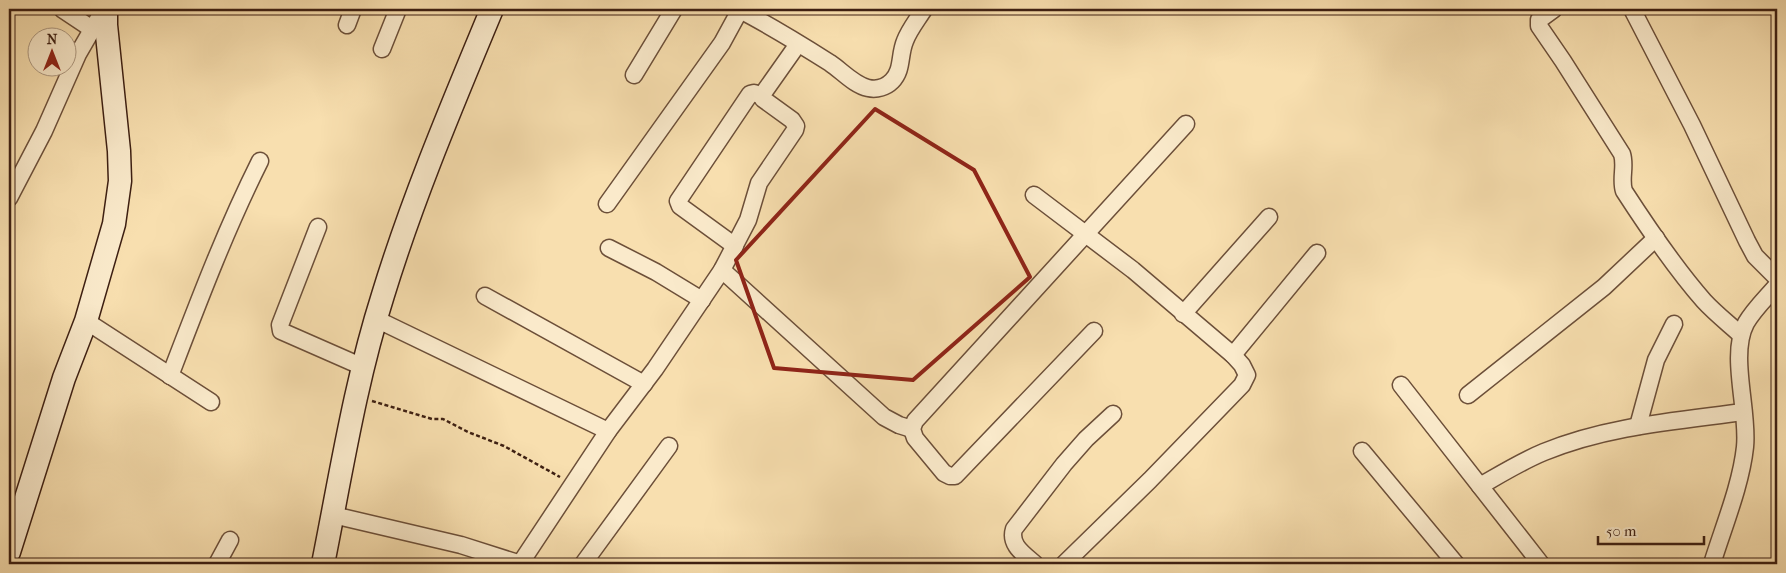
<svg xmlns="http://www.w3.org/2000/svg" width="1786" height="573" font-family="'IM FELL French Canon',serif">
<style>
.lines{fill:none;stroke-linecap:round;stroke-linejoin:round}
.street-casing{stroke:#6c4f39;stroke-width:19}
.secondary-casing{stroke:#3d1f12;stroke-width:25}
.path{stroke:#3d1f12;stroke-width:2.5;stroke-dasharray:4 2.5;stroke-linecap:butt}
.street{stroke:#faeacb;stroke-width:16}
.secondary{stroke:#faeacb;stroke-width:22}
.marked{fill:none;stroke:#8f2418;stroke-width:4;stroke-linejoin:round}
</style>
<rect width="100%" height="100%" fill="#f8dfaf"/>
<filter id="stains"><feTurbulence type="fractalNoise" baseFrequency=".004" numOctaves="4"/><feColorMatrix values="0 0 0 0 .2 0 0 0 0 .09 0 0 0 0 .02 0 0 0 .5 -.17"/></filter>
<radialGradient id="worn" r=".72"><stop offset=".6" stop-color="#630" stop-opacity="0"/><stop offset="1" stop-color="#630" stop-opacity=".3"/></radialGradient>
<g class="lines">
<defs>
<g id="street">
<path d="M 62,9 L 92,29"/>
<path d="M 738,9 C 769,25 800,44 830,63 C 842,71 854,85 868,88 C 877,90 886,87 892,81 C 903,70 899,55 905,41 C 909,30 918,19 924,9"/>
<path d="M 1554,9 L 1539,20 L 1539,26 L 1563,61 L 1622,154 C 1626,166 1620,179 1624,191 C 1648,228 1674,267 1704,301 C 1715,313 1729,324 1741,335"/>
<path d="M 1632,9 L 1692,125 L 1747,241 L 1755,256 L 1777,278"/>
<path d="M 347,25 L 353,9"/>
<path d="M 382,49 L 398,9"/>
<path d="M 634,75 L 674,9"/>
<path d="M 1034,195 L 1133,270 L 1233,355 L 1242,365 L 1247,375 L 1242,385 L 1150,480 L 1064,564"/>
<path d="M 9,198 L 44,131 L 78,54 L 104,9"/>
<path d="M 607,204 L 722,43 L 740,10"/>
<path d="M 318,227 L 280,325 L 281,331 L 363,367"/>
<path d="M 735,246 L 680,206 L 678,201 L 750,94 L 754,93 L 762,96"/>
<path d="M 609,248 L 656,272 L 702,300"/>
<path d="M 722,270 L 884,417 L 899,425 L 912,429"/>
<path d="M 485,296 L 644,384"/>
<path d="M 1183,314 L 1269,217"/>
<path d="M 376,319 L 608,431"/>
<path d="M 86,321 L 211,402"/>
<path d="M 1094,331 L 955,476 L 950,476 L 944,473 L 915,438 L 912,429 L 915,421 L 1186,124"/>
<path d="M 1233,355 L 1317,253"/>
<path d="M 170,376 C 198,303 225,231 260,161"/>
<path d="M 1401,385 L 1541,564"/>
<path d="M 1468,395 L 1604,287 L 1656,238"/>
<path d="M 1638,426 L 1656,360 L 1674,324"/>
<path d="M 1362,451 L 1456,564"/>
<path d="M 1480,486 C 1501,474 1522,461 1544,452 C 1607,426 1676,421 1743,412"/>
<path d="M 333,515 L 461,545 L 521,564"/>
<path d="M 217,564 L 230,540"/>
<path d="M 520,564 L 608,431 L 655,369 L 722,270 L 748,220 L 759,183 L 795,130 L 796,126 L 792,120 L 763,99 L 762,95 L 798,44"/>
<path d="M 583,564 L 669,446"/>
<path d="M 1035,564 C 1024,554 1009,545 1014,529 L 1064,464 L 1086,439 L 1113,414"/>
<path d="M 1712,564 C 1723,528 1741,485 1745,447 C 1749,411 1729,355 1746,323 C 1754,309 1767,297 1777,285"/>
</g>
<g id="secondary">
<path d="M 9,552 L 64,378 L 86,321 L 114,224 L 120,181 L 119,151 L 106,25 L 106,9"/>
<path d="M 323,564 C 341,474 355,383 383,295 C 413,197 453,103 492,9"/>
</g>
</defs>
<!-- street casing -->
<use href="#street" class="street-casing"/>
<!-- secondary casing -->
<use href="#secondary" class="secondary-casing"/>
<!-- path -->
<path class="path" d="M 372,401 L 432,419 L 443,419 L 468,432 L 504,446 L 560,477"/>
<!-- street -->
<use href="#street" class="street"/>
<!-- secondary -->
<use href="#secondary" class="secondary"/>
</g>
<!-- marked area -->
<path class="marked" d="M 875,109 L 974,170 L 1030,277 L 913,380 L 774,368 L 736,260 Z"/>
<!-- margin -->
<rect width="1786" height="573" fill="none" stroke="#f8dfaf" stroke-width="30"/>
<rect x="10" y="10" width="1766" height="553" fill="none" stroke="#3d1f12" stroke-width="2.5"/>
<rect x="15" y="15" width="1756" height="543" fill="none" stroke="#3d1f12"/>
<!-- north arrow -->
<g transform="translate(52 52)"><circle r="24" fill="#faeacb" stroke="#ae9981"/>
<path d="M0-4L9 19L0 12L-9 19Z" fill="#8f2418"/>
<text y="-8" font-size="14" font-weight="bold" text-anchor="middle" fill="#3d1f12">N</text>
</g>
<!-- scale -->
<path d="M1598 536v8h106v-8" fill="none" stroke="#3d1f12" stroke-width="2.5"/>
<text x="1606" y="536" font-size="15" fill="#3d1f12" stroke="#faeacb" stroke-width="4" paint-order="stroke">50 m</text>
<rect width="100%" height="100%" filter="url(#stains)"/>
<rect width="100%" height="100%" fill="url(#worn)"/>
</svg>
